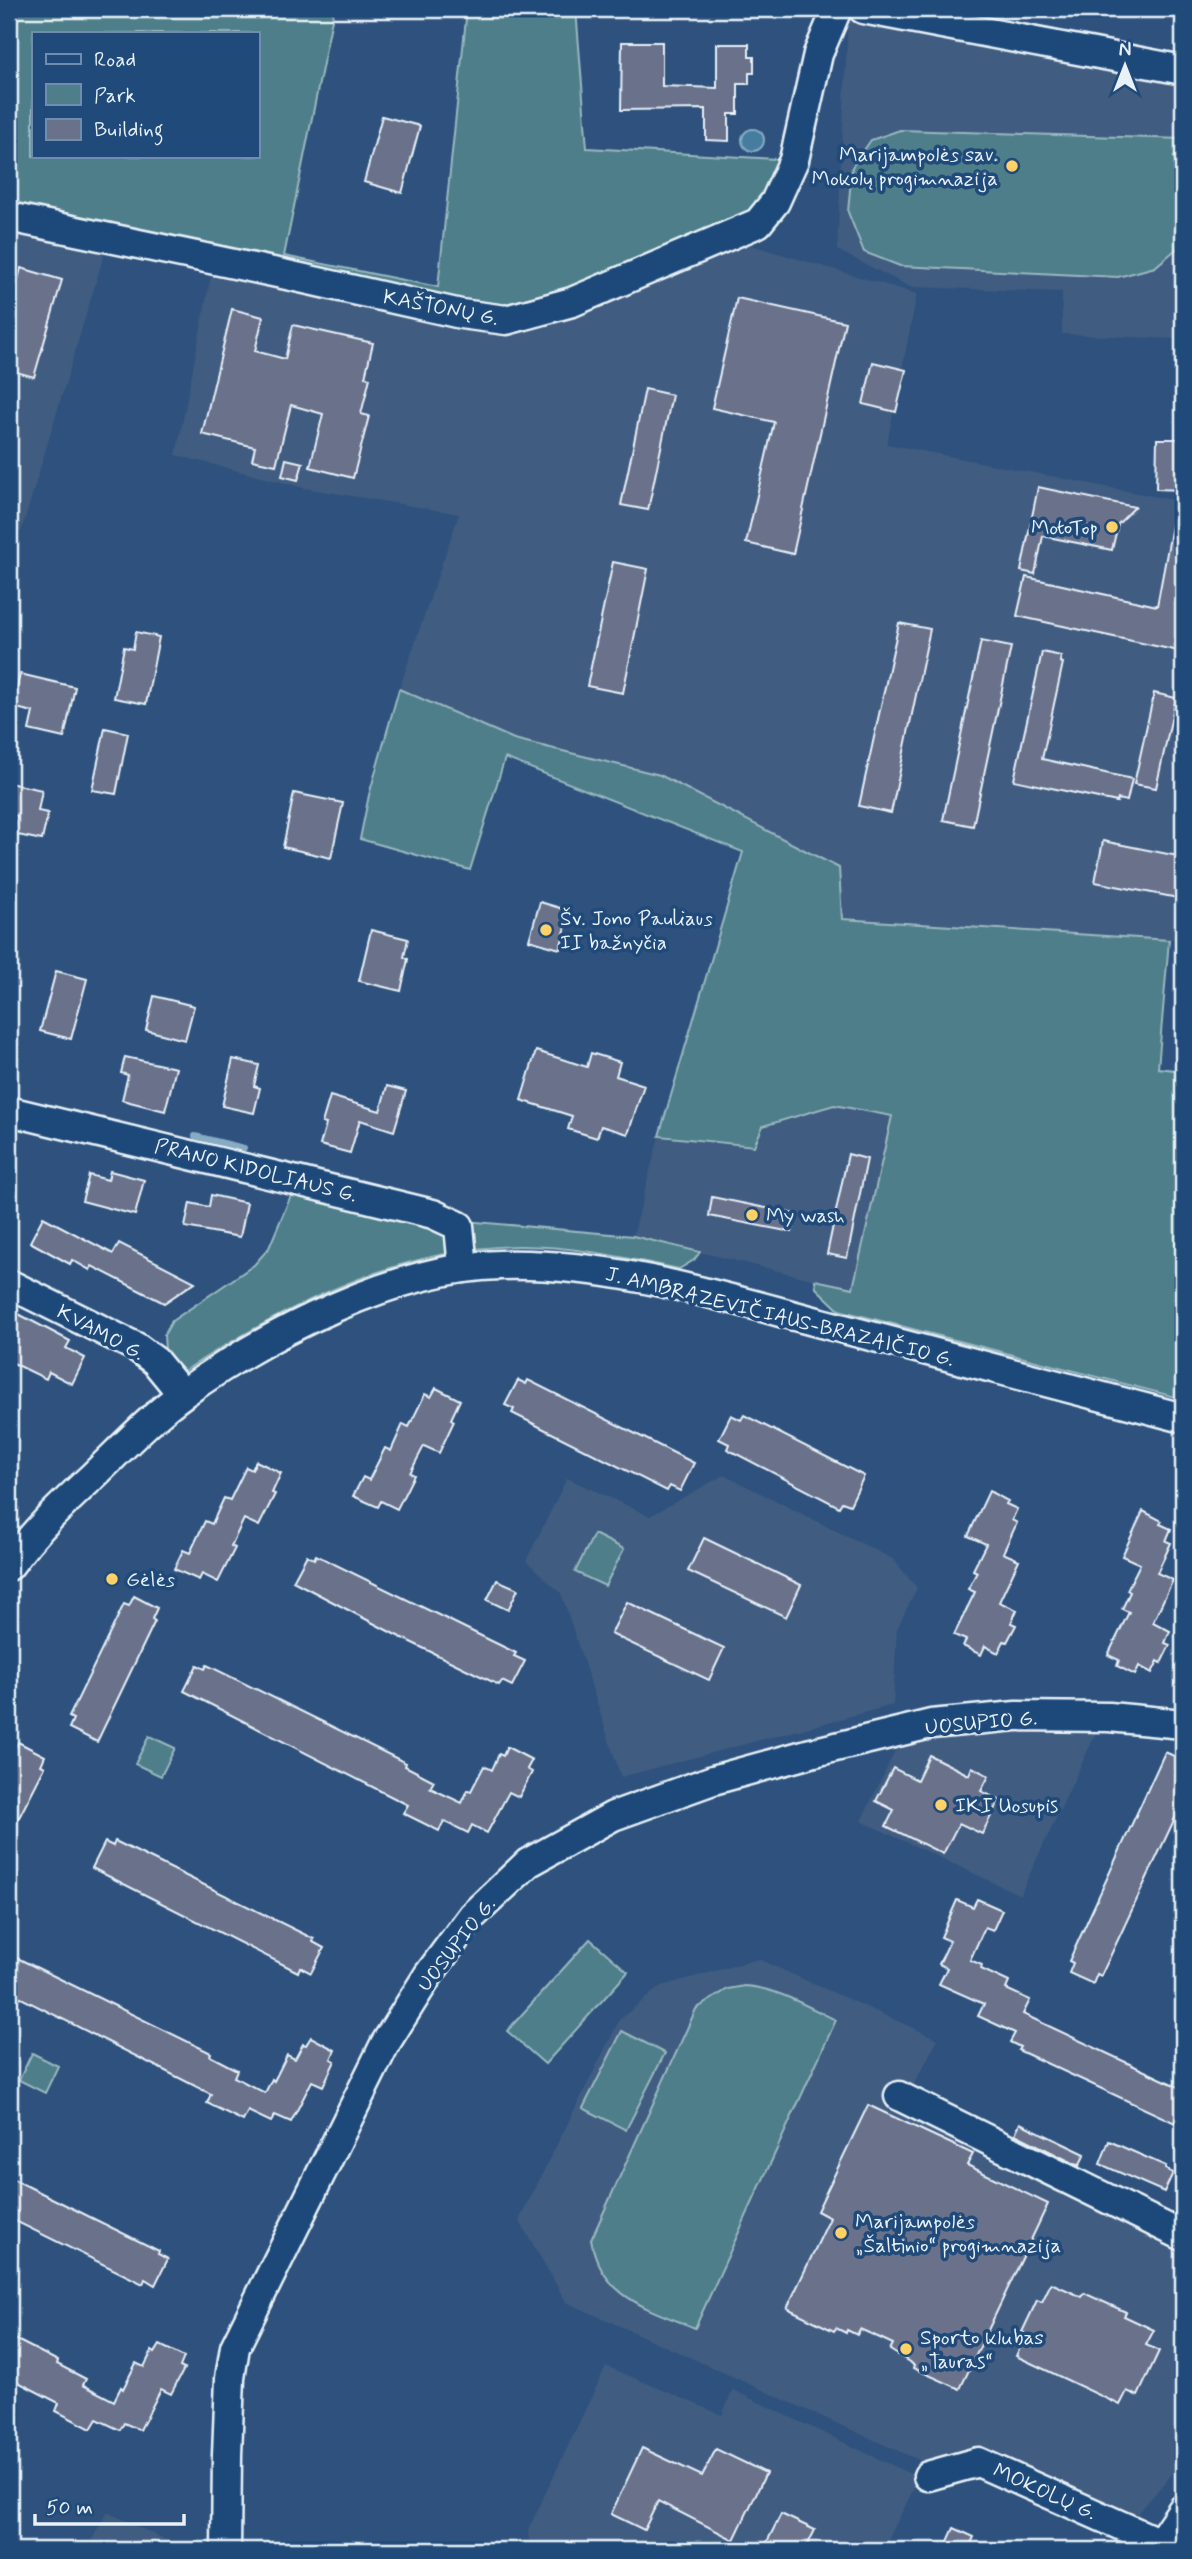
<svg xmlns="http://www.w3.org/2000/svg" width="1192" height="2559" font-family="Mynerve,sans-serif">
<style>
.built{fill:#405b81}
.green{fill:#4d7e89;stroke:#9ab8c0;stroke-width:2;fill-rule:evenodd}
.water{fill:#447ca0;stroke:#86abc3;stroke-width:2}
.lines{fill:none;stroke-linecap:round;stroke-linejoin:round}
.stream{stroke:#86abc3;stroke-width:6}
.building{fill:#69718b;stroke:#e8f1f8;stroke-width:2}
.minor-casing{stroke:#e8f1f8;stroke-width:33}
.minor{stroke:#1f4a7a;stroke-width:28}
.poi-dot{fill:#ffd166;stroke:#1f4a7a;stroke-width:2.5}
.labels{text-anchor:middle;stroke-width:7;stroke-linejoin:round;paint-order:stroke}
.poi-label{font-size:21px;fill:#e8f1f8;stroke:#1f4a7a;text-anchor:start}
.street-label{font-size:21px;fill:#e8f1f8;stroke:#1f4a7a}
</style>
<rect width="100%" height="100%" fill="#2e527d"/>
<filter id="ink" filterUnits="userSpaceOnUse"><feTurbulence type="fractalNoise" baseFrequency=".0143" numOctaves="2"/><feDisplacementMap in="SourceGraphic" scale="14" xChannelSelector="R" yChannelSelector="G"/><feConvolveMatrix kernelMatrix="1 2 1 2 8 2 1 2 1" color-interpolation-filters="sRGB"/></filter>
<g filter="url(#ink)">
<!-- built -->
<g class="built">
<path d="M 848,20 L 1183,82 L 1183,332 L 1175,331 L 1175,339 L 1062,334 L 1062,292 L 910,287 L 837,250 Z"/>
<path d="M 9,217 L 109,238 L 21,532 L 9,528 Z"/>
<path d="M 727,238 L 917,294 L 887,444 L 1183,502 L 1183,937 L 1169,940 L 842,919 L 660,775 L 514,739 L 399,689 L 459,514 L 304,488 L 176,455 L 214,260 L 506,320 L 577,317 Z"/>
<path d="M 834,1104 L 892,1116 L 853,1289 L 633,1236 L 659,1136 L 754,1146 L 763,1126 Z"/>
<path d="M 724,1475 L 893,1559 L 917,1588 L 897,1629 L 893,1705 L 621,1777 L 561,1593 L 526,1561 L 567,1478 L 650,1516 Z"/>
<path d="M 1031,1726 L 1098,1729 L 1020,1895 L 861,1821 L 897,1747 L 942,1736 Z"/>
<path d="M 758,1959 L 938,2039 L 900,2110 L 1183,2246 L 1183,2461 L 1137,2515 L 978,2450 L 923,2462 L 566,2302 L 519,2220 L 620,2019 L 661,1986 Z"/>
<path d="M 606,2366 L 722,2415 L 733,2390 L 919,2478 L 883,2550 L 530,2550 L 528,2530 Z"/>
<path d="M 107,2512 L 187,2550 L 86,2550 Z"/>
</g>
<!-- green -->
<g class="green">
<path d="M 9,9 L 334,9 L 284,256 L 438,287 L 467,9 L 576,9 L 587,148 L 794,160 L 775,202 L 506,320 L 9,217 ZM 33,33 L 257,33 L 257,156 L 33,156 Z"/>
<path d="M 900,130 L 1183,139 L 1183,157 L 1174,157 L 1183,175 L 1183,239 L 1180,246 L 1155,267 L 1118,277 L 900,266 L 864,252 L 848,212 L 852,167 L 871,140 Z"/>
<path d="M 399,689 L 514,739 L 660,775 L 839,868 L 842,919 L 1169,940 L 1158,1068 L 1183,1071 L 1183,1399 L 839,1310 L 816,1288 L 815,1280 L 853,1288 L 892,1116 L 834,1105 L 763,1126 L 754,1146 L 659,1136 L 743,852 L 505,758 L 470,870 L 360,839 L 369,795 Z"/>
<path d="M 297,1181 L 465,1221 L 633,1236 L 700,1252 L 694,1260 L 679,1269 C 626,1258 574,1246 520,1246 C 396,1248 286,1306 184,1371 L 165,1351 L 164,1335 L 172,1321 L 254,1265 L 269,1248 Z"/>
<path d="M 594,1534 L 624,1549 L 605,1586 L 575,1572 Z"/>
<path d="M 149,1736 L 175,1748 L 161,1776 L 135,1764 Z"/>
<path d="M 590,1939 L 628,1972 L 545,2064 L 507,2031 Z"/>
<path d="M 745,1986 C 777,1988 806,2006 836,2020 L 695,2328 C 647,2308 602,2298 591,2240 L 696,2009 L 728,1989 Z"/>
<path d="M 622,2031 L 665,2053 L 626,2130 L 583,2108 Z"/>
<path d="M 32,2053 L 58,2066 L 45,2093 L 19,2080 Z"/>
</g>
<!-- water -->
<circle class="water" cx="753" cy="140" r="11"/>
<g class="lines">
<!-- stream -->
<path class="stream" d="M 195,1136 L 244,1148"/>
</g>
<!-- building -->
<g class="building">
<path d="M 622,42 L 662,42 L 662,86 L 717,88 L 717,44 L 749,44 L 749,57 L 754,57 L 754,73 L 749,73 L 749,84 L 738,84 L 738,114 L 729,114 L 729,141 L 706,140 L 706,109 L 621,110 Z"/>
<path d="M 382,116 L 420,126 L 402,193 L 364,182 Z"/>
<path d="M 21,268 L 62,280 L 34,377 L 9,370 L 9,314 Z"/>
<path d="M 737,298 L 845,322 L 793,554 L 746,543 L 774,422 L 712,408 Z"/>
<path d="M 232,309 L 263,317 L 255,351 L 285,359 L 293,325 L 373,343 L 365,377 L 370,378 L 361,414 L 369,416 L 353,478 L 310,467 L 323,414 L 291,405 L 276,465 L 252,460 L 255,447 L 202,434 Z"/>
<path d="M 873,362 L 906,370 L 896,412 L 863,404 Z"/>
<path d="M 645,389 L 672,395 L 648,510 L 621,505 Z"/>
<path d="M 1157,439 L 1183,439 L 1183,490 L 1156,489 Z"/>
<path d="M 286,459 L 303,463 L 298,480 L 282,476 Z"/>
<path d="M 1038,487 L 1052,490 L 1135,507 L 1118,524 L 1112,550 L 1043,536 L 1035,574 L 1021,571 Z"/>
<path d="M 1175,510 L 1183,510 L 1183,652 L 1017,616 L 1026,577 L 1157,606 Z"/>
<path d="M 613,562 L 648,569 L 623,693 L 587,686 Z"/>
<path d="M 899,623 L 930,629 L 891,813 L 859,806 Z"/>
<path d="M 136,632 L 159,637 L 146,704 L 114,698 L 124,647 L 133,649 Z"/>
<path d="M 981,641 L 1011,647 L 973,826 L 943,820 Z"/>
<path d="M 1042,652 L 1061,656 L 1060,662 L 1063,663 L 1042,759 L 1132,779 L 1127,801 L 1118,799 L 1117,802 L 1014,780 Z"/>
<path d="M 20,674 L 75,687 L 64,738 L 29,730 L 33,712 L 12,707 Z"/>
<path d="M 1154,693 L 1176,698 L 1156,788 L 1134,784 Z"/>
<path d="M 105,728 L 128,733 L 116,794 L 92,790 Z"/>
<path d="M 9,783 L 42,790 L 38,811 L 48,813 L 42,840 L 13,834 L 17,816 L 9,814 Z"/>
<path d="M 294,793 L 343,803 L 331,858 L 283,847 Z"/>
<path d="M 1103,841 L 1183,857 L 1183,899 L 1095,882 Z"/>
<path d="M 540,902 L 570,911 L 560,949 L 529,940 Z"/>
<path d="M 371,930 L 408,939 L 404,957 L 408,959 L 401,991 L 359,981 Z"/>
<path d="M 56,971 L 87,979 L 71,1039 L 40,1031 Z"/>
<path d="M 154,996 L 194,1006 L 185,1040 L 146,1030 Z"/>
<path d="M 536,1051 L 587,1067 L 591,1053 L 620,1062 L 616,1076 L 644,1085 L 628,1134 L 601,1126 L 597,1138 L 568,1129 L 572,1116 L 521,1100 Z"/>
<path d="M 125,1057 L 176,1068 L 165,1111 L 122,1100 L 128,1075 L 121,1073 Z"/>
<path d="M 233,1059 L 259,1065 L 254,1086 L 260,1088 L 254,1113 L 222,1106 Z"/>
<path d="M 387,1086 L 406,1091 L 394,1131 L 360,1120 L 350,1153 L 320,1145 L 326,1124 L 322,1123 L 330,1096 L 380,1111 Z"/>
<path d="M 848,1154 L 867,1159 L 847,1258 L 827,1254 Z"/>
<path d="M 110,1171 L 144,1180 L 135,1215 L 82,1201 L 89,1175 L 108,1180 Z"/>
<path d="M 211,1195 L 247,1203 L 240,1237 L 185,1227 L 190,1203 L 209,1207 Z"/>
<path d="M 712,1197 L 795,1214 L 792,1232 L 709,1216 Z"/>
<path d="M 43,1217 L 113,1254 L 119,1243 L 195,1282 L 164,1303 L 92,1266 L 90,1270 L 72,1260 L 70,1264 L 30,1242 Z"/>
<path d="M 9,1309 L 70,1341 L 66,1348 L 85,1358 L 72,1384 L 49,1372 L 46,1379 L 9,1361 Z"/>
<path d="M 518,1380 L 526,1384 L 528,1380 L 694,1463 L 680,1491 L 670,1486 L 667,1491 L 512,1413 L 514,1409 L 505,1405 Z"/>
<path d="M 436,1388 L 460,1400 L 451,1419 L 454,1421 L 439,1453 L 424,1446 L 410,1473 L 414,1475 L 397,1509 L 381,1501 L 378,1507 L 353,1496 L 363,1477 L 369,1480 L 385,1448 L 391,1451 L 403,1424 L 409,1427 L 425,1394 L 431,1397 Z"/>
<path d="M 731,1415 L 741,1420 L 744,1415 L 864,1476 L 850,1505 L 842,1502 L 839,1507 L 727,1449 L 729,1444 L 719,1439 Z"/>
<path d="M 256,1461 L 281,1473 L 272,1493 L 275,1494 L 259,1526 L 244,1519 L 231,1546 L 235,1548 L 218,1582 L 202,1574 L 199,1580 L 174,1569 L 183,1550 L 190,1553 L 205,1521 L 212,1524 L 224,1498 L 230,1500 L 246,1467 L 252,1470 Z"/>
<path d="M 989,1491 L 1008,1501 L 1006,1504 L 1017,1509 L 1012,1520 L 1017,1523 L 1003,1553 L 1019,1560 L 999,1602 L 1017,1610 L 1011,1623 L 1016,1625 L 1007,1642 L 1004,1641 L 998,1653 L 985,1646 L 981,1655 L 963,1646 L 966,1640 L 954,1635 L 975,1592 L 968,1589 L 977,1572 L 973,1570 L 986,1544 L 968,1536 Z"/>
<path d="M 1143,1511 L 1162,1521 L 1160,1524 L 1171,1529 L 1166,1541 L 1171,1543 L 1157,1573 L 1173,1580 L 1153,1622 L 1170,1631 L 1165,1643 L 1170,1645 L 1161,1663 L 1158,1661 L 1152,1673 L 1139,1666 L 1135,1675 L 1117,1666 L 1119,1660 L 1108,1655 L 1129,1612 L 1122,1609 L 1130,1592 L 1127,1590 L 1140,1564 L 1122,1556 Z"/>
<path d="M 704,1538 L 801,1585 L 786,1617 L 688,1571 Z"/>
<path d="M 307,1555 L 314,1559 L 316,1555 L 516,1653 L 514,1656 L 525,1661 L 512,1686 L 502,1681 L 499,1685 L 394,1634 L 293,1581 Z"/>
<path d="M 497,1580 L 518,1589 L 508,1610 L 487,1600 Z"/>
<path d="M 134,1596 L 157,1608 L 152,1619 L 155,1621 L 97,1742 L 69,1728 L 73,1719 L 69,1717 L 124,1604 L 129,1606 Z"/>
<path d="M 627,1602 L 724,1648 L 709,1680 L 611,1634 Z"/>
<path d="M 197,1665 L 205,1669 L 207,1665 L 406,1763 L 405,1766 L 434,1781 L 430,1788 L 462,1803 L 468,1790 L 471,1791 L 484,1766 L 492,1770 L 499,1754 L 503,1756 L 507,1747 L 532,1760 L 527,1769 L 532,1772 L 519,1797 L 509,1792 L 487,1833 L 472,1825 L 468,1833 L 444,1821 L 439,1831 L 403,1813 L 408,1805 L 184,1691 Z"/>
<path d="M 18,1742 L 45,1756 L 41,1765 L 45,1767 L 9,1837 L 9,1759 Z"/>
<path d="M 1165,1752 L 1183,1760 L 1183,1801 L 1101,1976 L 1097,1974 L 1093,1984 L 1069,1973 L 1073,1963 L 1069,1961 Z"/>
<path d="M 929,1755 L 969,1775 L 972,1767 L 989,1776 L 981,1791 L 999,1800 L 982,1834 L 959,1823 L 943,1854 L 886,1826 L 894,1810 L 876,1801 L 893,1768 L 917,1780 Z"/>
<path d="M 115,1841 L 314,1939 L 313,1942 L 324,1948 L 311,1973 L 300,1967 L 298,1972 L 92,1868 L 105,1842 L 113,1846 Z"/>
<path d="M 977,1899 L 1002,1910 L 993,1930 L 985,1927 L 970,1960 L 982,1965 L 981,1969 L 1009,1982 L 1006,1989 L 1030,2000 L 1023,2014 L 1183,2089 L 1183,2121 L 1177,2118 L 1175,2123 L 1018,2050 L 1020,2047 L 1010,2042 L 1015,2033 L 978,2016 L 984,2004 L 939,1984 L 947,1968 L 939,1964 L 950,1941 L 941,1937 L 957,1900 L 973,1907 Z"/>
<path d="M 9,1954 L 211,2053 L 210,2056 L 237,2070 L 234,2077 L 265,2093 L 272,2079 L 274,2081 L 287,2055 L 295,2059 L 303,2044 L 306,2045 L 311,2037 L 335,2050 L 331,2059 L 335,2061 L 323,2086 L 312,2081 L 291,2122 L 275,2115 L 271,2122 L 248,2111 L 243,2121 L 207,2103 L 211,2094 L 9,1992 Z"/>
<path d="M 868,2105 L 973,2154 L 967,2165 L 1048,2204 L 960,2389 L 913,2368 L 914,2365 L 890,2350 L 893,2344 L 880,2338 L 860,2329 L 857,2335 L 847,2330 L 846,2333 L 836,2328 L 834,2331 L 787,2308 L 830,2218 L 817,2211 Z"/>
<path d="M 1020,2123 L 1085,2154 L 1079,2166 L 1015,2134 Z"/>
<path d="M 1109,2141 L 1166,2166 L 1165,2169 L 1173,2173 L 1164,2192 L 1100,2164 Z"/>
<path d="M 9,2177 L 159,2251 L 158,2254 L 168,2259 L 155,2285 L 145,2279 L 143,2284 L 9,2218 Z"/>
<path d="M 1051,2283 L 1082,2297 L 1084,2293 L 1126,2312 L 1124,2316 L 1154,2330 L 1146,2345 L 1159,2351 L 1138,2396 L 1127,2391 L 1120,2405 L 1016,2356 L 1026,2334 L 1022,2332 L 1032,2311 L 1037,2300 L 1042,2302 Z"/>
<path d="M 9,2336 L 58,2361 L 57,2364 L 86,2379 L 83,2385 L 114,2401 L 121,2387 L 123,2389 L 136,2363 L 144,2367 L 152,2351 L 155,2353 L 160,2345 L 184,2357 L 180,2367 L 184,2369 L 171,2394 L 161,2389 L 140,2430 L 124,2423 L 120,2430 L 97,2419 L 91,2429 L 56,2411 L 59,2403 L 16,2381 L 18,2377 L 9,2372 Z"/>
<path d="M 642,2448 L 702,2476 L 716,2449 L 766,2473 L 734,2540 L 658,2501 L 644,2530 L 611,2514 Z"/>
<path d="M 781,2514 L 815,2530 L 805,2550 L 763,2550 Z"/>
<path d="M 954,2528 L 974,2537 L 968,2550 L 944,2550 Z"/>
</g>
<g class="lines">
<defs>
<g id="minor">
<path d="M 863,9 L 1183,70"/>
<path d="M 9,217 L 287,275 L 461,314 L 506,320 L 572,302 L 758,223 L 775,202 L 794,160 L 818,54 L 837,9"/>
<path d="M 9,1111 L 433,1214 L 459,1226 L 463,1268"/>
<path d="M 9,1284 L 136,1347 L 155,1361 L 182,1394"/>
<path d="M 9,1566 C 33,1532 63,1504 93,1476 C 122,1448 152,1416 184,1393 C 268,1333 397,1267 500,1265 C 611,1262 719,1296 825,1324 C 944,1355 1064,1387 1183,1418"/>
<path d="M 899,2096 L 1183,2236"/>
<path d="M 928,2476 L 978,2462 L 1160,2543"/>
<path d="M 226,2550 L 227,2455 L 230,2378 L 235,2347 L 385,2044 L 429,1974 L 472,1916 L 528,1863 L 613,1816 L 713,1780 L 811,1753 L 931,1724 L 1016,1716 L 1109,1717 L 1183,1724"/>
<path d="M 1155,2550 L 1183,2509"/>
</g>
</defs>
<!-- minor casing -->
<use href="#minor" class="minor-casing"/>
<!-- minor -->
<use href="#minor" class="minor"/>
</g>
</g>
<!-- markers -->
<g class="poi-dot">
<circle cx="1012" cy="166" r="7"/>
<circle cx="1112" cy="527" r="7"/>
<circle cx="546" cy="930" r="7"/>
<circle cx="752" cy="1215" r="7"/>
<circle cx="112" cy="1579" r="7"/>
<circle cx="941" cy="1805" r="7"/>
<circle cx="841" cy="2233" r="7"/>
<circle cx="906" cy="2349" r="7"/>
</g>
<g class="labels">
<!-- poi labels -->
<g class="poi-label">
<text x="998" y="161" text-anchor="end">Marijampolės sav.<tspan x="998" dy="24">Mokolų progimnazija</tspan></text>
<text x="1098" y="534" text-anchor="end">MotoTop</text>
<text x="560" y="925">Šv. Jono Pauliaus<tspan x="560" dy="24">II bažnyčia</tspan></text>
<text x="766" y="1222">My wash</text>
<text x="126" y="1586">Gėlės</text>
<text x="955" y="1812">IKI Uosupis</text>
<text x="855" y="2228">Marijampolės<tspan x="855" dy="24">„Šaltinio“ progimnazija</tspan></text>
<text x="920" y="2344">Sporto klubas<tspan x="920" dy="24">„Tauras“</tspan></text>
</g>
<!-- street labels -->
<g class="street-label">
<text transform="translate(441 307) rotate(11)" y="7">KAŠTONŲ G.</text>
<text transform="translate(256 1170) rotate(14)" y="7">PRANO KIDOLIAUS G.</text>
<text transform="translate(780 1316) rotate(14)" y="7">J. AMBRAZEVIČIAUS-BRAZAIČIO G.</text>
<text transform="translate(101 1332) rotate(28)" y="7">KVAMO G.</text>
<text transform="translate(981 1722) rotate(-5)" y="7">UOSUPIO G.</text>
<text transform="translate(456 1944) rotate(-52)" y="7">UOSUPIO G.</text>
<text transform="translate(1045 2491) rotate(24)" y="7">MOKOLŲ G.</text>
</g>
</g>
<!-- margin -->
<rect width="1192" height="2559" fill="none" stroke="#1f4a7a" stroke-width="35"/>
<rect x="18" y="18" width="1157" height="2524" fill="none" stroke="#e8f1f8" stroke-width="2.5" filter="url(#ink)"/>
<!-- legend -->
<rect x="32" y="32" width="228" height="126" fill="#1f4a7a" stroke="#6f8dac" stroke-width="2"/>
<rect x="46" y="54" width="35" height="10" fill="#1f4a7a" stroke="#6f8dac" stroke-width="2"/>
<text x="94" y="66" font-size="21" fill="#e8f1f8">Road</text>
<rect x="46" y="84" width="35" height="21" fill="#4d7e89" stroke="#6f8dac" stroke-width="2"/>
<text x="94" y="102" font-size="21" fill="#e8f1f8">Park</text>
<rect x="46" y="119" width="35" height="21" fill="#69718b" stroke="#6f8dac" stroke-width="2"/>
<text x="94" y="136" font-size="21" fill="#e8f1f8">Building</text>
<!-- north arrow -->
<g transform="translate(1125 66)" stroke="#1f4a7a" stroke-width="5" paint-order="stroke">
<path d="M0-5L12 26L0 18L-12 26Z" fill="#e8f1f8"/>
<text y="-10" font-size="19" font-weight="bold" text-anchor="middle" fill="#e8f1f8">N</text>
</g>
<!-- scale -->
<path d="M35 2514v10h149v-10" fill="none" stroke="#e8f1f8" stroke-width="3.5"/>
<text x="46" y="2514" font-size="21" fill="#e8f1f8" stroke="#1f4a7a" stroke-width="5" paint-order="stroke">50 m</text>
</svg>
